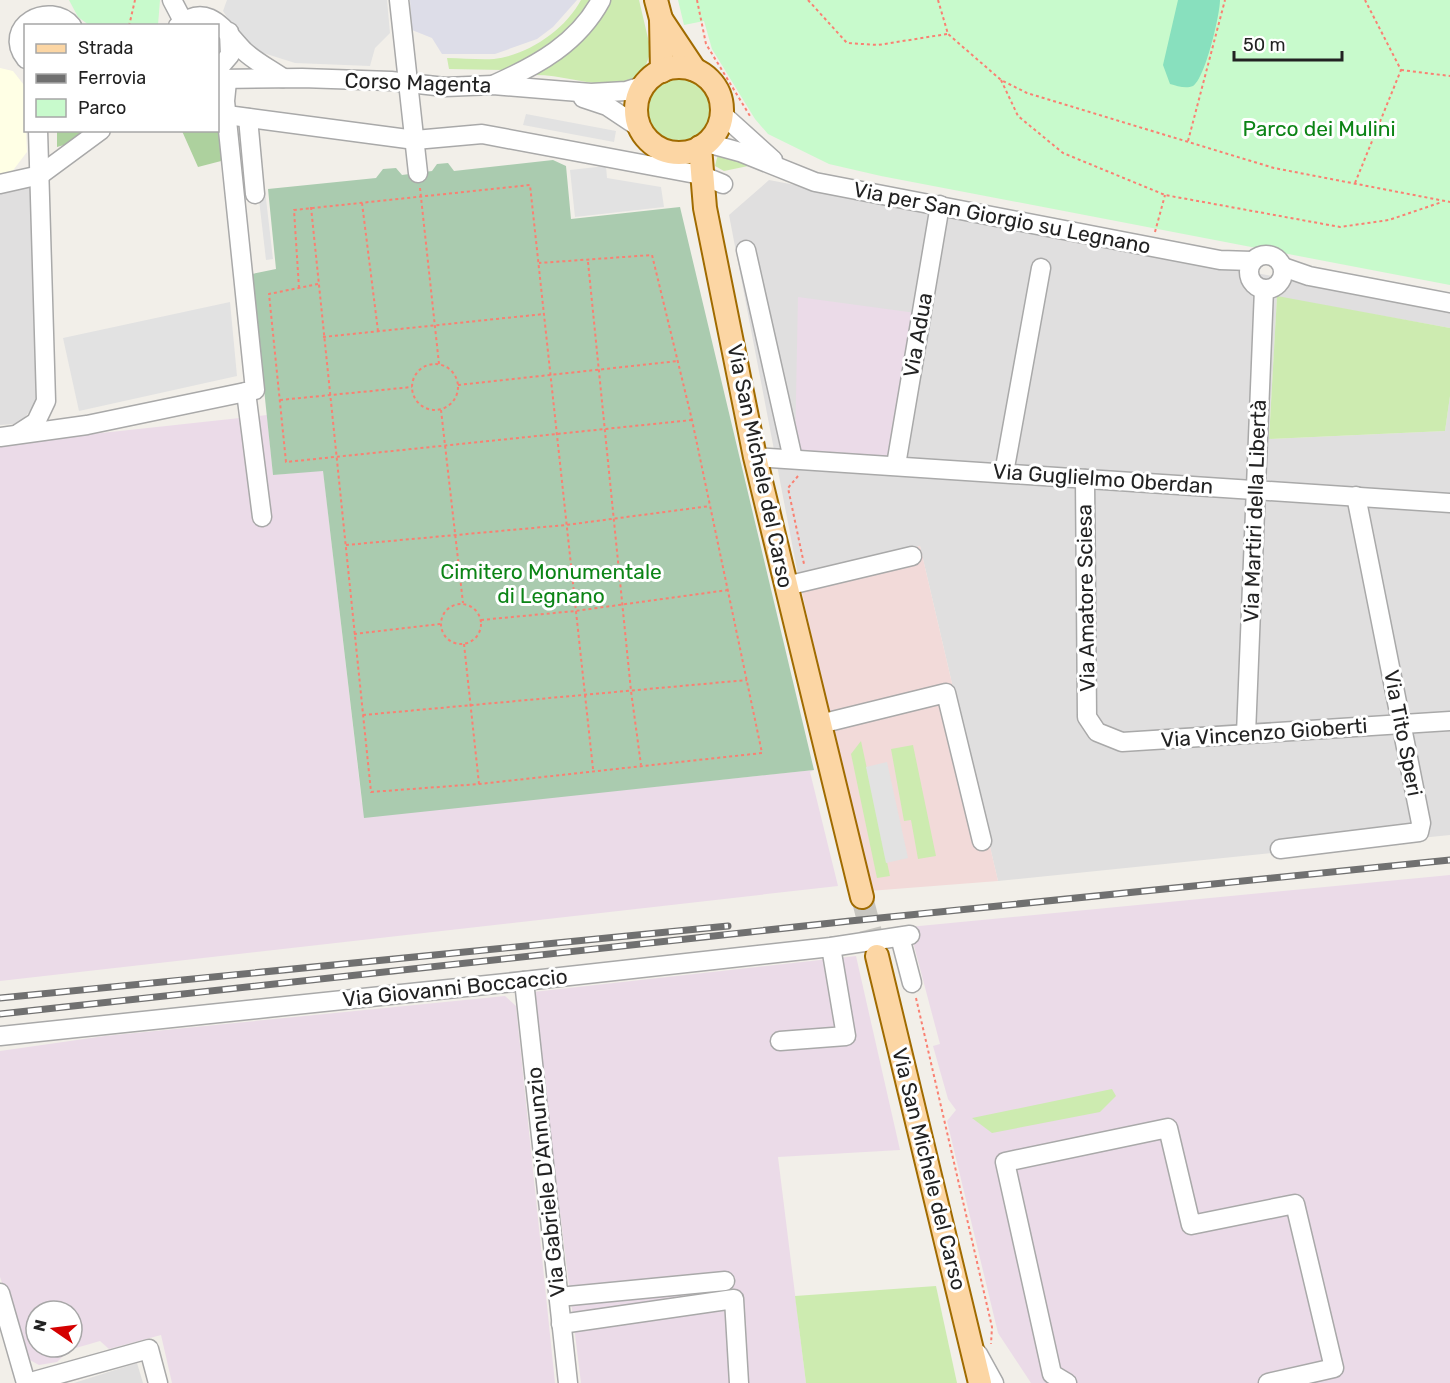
<svg xmlns="http://www.w3.org/2000/svg" width="1450" height="1383" font-family="Rubik,sans-serif">
<style>
.residential{fill:#e0dfdf}
.commercial{fill:#f2dad9}
.industrial{fill:#ebdbe8;fill-rule:evenodd}
.education{fill:#ffffe5}
.grass{fill:#cdebb0}
.forest{fill:#add19e}
.cemetery{fill:#aacbaf}
.park{fill:#c8facc}
.pitch{fill:#88e0be}
.parking{fill:#e2e2e2}
.plaza{fill:#dddde8}
.lines{fill:none;stroke-linecap:round;stroke-linejoin:round}
.major-tunnel{stroke:#c8c6c1;stroke-width:22;stroke-dasharray:22 11;stroke-linecap:butt}
.minor-casing{stroke:#a9a9a9;stroke-width:21}
.major-casing{stroke:#a06b00;stroke-width:26}
.path{stroke:#fa8072;stroke-width:2;stroke-dasharray:3 3;stroke-linecap:butt}
.minor{stroke:#fff;stroke-width:18}
.major{stroke:#fcd6a4;stroke-width:22}
.rail-casing{stroke:#707070;stroke-width:7}
.rail{stroke:#fff;stroke-width:4.5;stroke-dasharray:14;stroke-linecap:butt}
.labels{text-anchor:middle;stroke-width:6;stroke-linejoin:round;paint-order:stroke}
.street-label{font-size:21px;fill:#222;stroke:#fff}
.park-label{font-size:21px;fill:#0c8416;stroke:#fff}
</style>
<rect width="100%" height="100%" fill="#f2efe9"/>
<!-- residential -->
<g class="residential">
<path d="M 769,180 L 1450,310 L 1450,328 L 1277,297 L 1269,439 L 1445,431 L 1450,396 L 1450,835 L 998,881 L 920,546 L 798,575 L 729,215 Z"/>
<path d="M 31,186 L 37,392 L 35,405 L 24,418 L 14,424 L 0,425 L 0,192 Z"/>
<path d="M 137,1363 L 143,1383 L 74,1383 Z"/>
</g>
<!-- commercial -->
<path class="commercial" d="M 920,546 L 998,881 L 869,891 L 798,575 Z"/>
<!-- industrial -->
<g class="industrial">
<path d="M 798,297 L 916,313 L 891,458 L 795,451 Z"/>
<path d="M 267,415 L 273,475 L 323,470 L 362,803 L 463,806 L 814,770 L 810,772 L 838,886 L 0,981 L 0,444 Z"/>
<path d="M 1450,875 L 1450,1383 L 1031,1383 L 998,1333 L 947,1121 L 956,1110 L 948,1099 L 933,1046 L 940,1044 L 909,927 Z"/>
<path d="M 856,956 L 900,1150 L 778,1157 L 806,1383 L 581,1383 L 533,992 Z"/>
<path d="M 505,996 L 516,1006 L 555,1383 L 172,1383 L 161,1335 L 109,1349 L 100,1341 L 69,1350 L 57,1362 L 39,1365 L 28,1359 L 0,1277 L 0,1051 L 105,1036 ZM 36,1311 L 72,1311 L 72,1347 L 36,1347 Z"/>
</g>
<!-- education -->
<path class="education" d="M 0,68 L 13,71 L 24,85 L 27,152 L 11,173 L 0,175 Z"/>
<!-- grass -->
<g class="grass">
<path d="M 581,0 L 591,0 L 569,34 L 528,61 L 503,70 L 449,69 L 447,58 C 462,58 479,60 494,59 C 528,55 565,30 581,0 Z"/>
<path d="M 610,0 L 639,0 L 651,51 L 643,73 C 604,96 574,74 532,75 C 566,54 592,36 610,0 Z"/>
<circle cx="679" cy="110" r="32"/>
<path d="M 718,154 L 753,165 L 724,171 L 715,166 Z"/>
<path d="M 1277,296 L 1450,328 L 1450,396 L 1445,431 L 1269,439 Z"/>
<path d="M 861,741 L 890,876 L 877,878 L 851,754 Z"/>
<path d="M 913,745 L 936,856 L 918,859 L 911,820 L 904,821 L 891,749 Z"/>
<path d="M 1112,1089 L 1116,1096 L 1100,1112 L 992,1133 L 972,1118 Z"/>
<path d="M 936,1286 L 957,1383 L 806,1383 L 795,1296 Z"/>
</g>
<!-- forest -->
<g class="forest">
<path d="M 218,112 L 225,160 L 198,167 L 182,131 L 218,130 Z"/>
<path d="M 57,130 L 112,131 L 57,147 Z"/>
</g>
<!-- cemetery -->
<path class="cemetery" d="M 553,160 L 566,166 L 571,219 L 680,207 L 814,770 L 364,818 L 323,471 L 273,475 L 252,274 L 276,269 L 268,189 L 376,178 L 383,169 L 396,168 L 402,175 L 432,171 L 437,164 L 448,163 L 454,171 Z"/>
<!-- park -->
<g class="park">
<path d="M 69,0 L 160,0 L 158,25 L 89,25 L 78,17 Z"/>
<path d="M 678,0 L 1450,0 L 1450,285 L 881,176 L 829,164 L 768,134 L 755,119 L 712,49 L 704,21 L 684,25 Z"/>
</g>
<!-- pitch -->
<path class="pitch" d="M 1178,0 L 1220,0 C 1220,15 1205,79 1193,86 C 1186,89 1177,86 1170,84 L 1163,65 Z"/>
<!-- parking -->
<g class="parking">
<path d="M 227,0 L 387,0 L 390,33 L 375,48 L 370,66 L 295,63 L 257,51 L 241,39 L 223,11 Z"/>
<path d="M 526,114 L 616,131 L 614,142 L 523,125 Z"/>
<path d="M 606,166 L 607,178 L 661,187 L 664,207 L 575,217 L 570,170 Z"/>
<path d="M 265,190 L 273,259 L 266,260 L 258,191 Z"/>
<path d="M 230,302 L 237,376 L 79,411 L 63,338 Z"/>
<path d="M 887,762 L 908,858 L 886,863 L 866,767 Z"/>
</g>
<!-- plaza -->
<path class="plaza" d="M 410,0 L 577,0 L 553,27 L 537,39 L 495,54 L 442,54 L 432,38 L 412,30 Z"/>
<g class="lines">
<!-- major-tunnel -->
<path class="major-tunnel" d="M 862,897 L 877,956"/>
<defs>
<g id="minor">
<path d="M 172,0 L 183,21"/>
<path d="M 399,0 L 418,173"/>
<path d="M 178,26 C 209,0 225,32 244,51 C 256,62 270,69 283,78"/>
<path d="M 26,59 C 0,26 50,0 72,26"/>
<path d="M 218,69 L 230,55 L 229,32"/>
<path d="M 218,79 L 302,78 L 391,81 L 445,87 L 493,85 L 591,93 L 626,91 L 645,85"/>
<path d="M 495,84 C 538,65 578,43 601,0"/>
<path d="M 583,98 L 607,106 L 640,128"/>
<path d="M 722,114 L 773,160"/>
<path d="M 227,115 L 415,140 L 482,134 L 701,175 L 723,184"/>
<path d="M 248,118 L 255,194"/>
<path d="M 707,143 L 740,152 L 815,182 L 1220,260 L 1252,261"/>
<path d="M 0,184 L 40,175 L 101,130"/>
<path d="M 746,250 L 793,459"/>
<circle cx="1266" cy="272" r="17"/>
<path d="M 1283,267 L 1309,276 L 1450,303"/>
<path d="M 246,392 L 262,517"/>
<path d="M 19,433 L 36,422 L 46,401 L 38,130"/>
<path d="M 0,437 L 87,425 L 255,390 L 225,101 L 227,81"/>
<path d="M 755,457 L 1450,503"/>
<path d="M 896,465 L 940,205"/>
<path d="M 1004,473 L 1041,268"/>
<path d="M 1085,479 L 1087,717 L 1097,732 L 1122,742 L 1450,721"/>
<path d="M 786,586 L 912,556"/>
<path d="M 820,724 L 946,693 L 982,841"/>
<path d="M 1246,734 L 1264,289"/>
<path d="M 1280,849 L 1419,832 L 1421,823 L 1356,496"/>
<path d="M 900,937 L 912,983"/>
<path d="M 524,981 L 568,1383"/>
<path d="M 0,1036 L 524,981 L 831,947 L 910,935"/>
<path d="M 780,1041 L 846,1036 L 831,947"/>
<path d="M 0,1293 L 26,1383"/>
<path d="M 559,1297 L 725,1281"/>
<path d="M 561,1324 L 734,1299 L 739,1383"/>
<path d="M 978,1354 L 994,1383"/>
<path d="M 27,1383 L 149,1349 L 158,1383"/>
<path d="M 1067,1383 L 1052,1374 L 1005,1162 L 1168,1128 L 1191,1225 L 1295,1204 L 1334,1368 L 1268,1383"/>
</g>
<g id="major">
<path d="M 656,0 L 661,19 L 662,71"/>
<path d="M 661,19 L 695,70"/>
<circle cx="679" cy="110" r="43"/>
<path d="M 700,147 L 705,208 L 755,457 L 862,897"/>
<path d="M 877,956 L 980,1383"/>
</g>
</defs>
<!-- minor casing -->
<use href="#minor" class="minor-casing"/>
<!-- major casing -->
<use href="#major" class="major-casing"/>
<!-- path -->
<g class="path">
<path d="M 697,0 L 706,44 L 750,116"/>
<path d="M 808,0 L 847,43 L 878,45 L 947,34"/>
<path d="M 938,0 L 948,34 L 1001,80 L 1027,93 L 1274,168 L 1450,202"/>
<path d="M 129,26 L 135,0"/>
<path d="M 1401,70 L 1450,76"/>
<path d="M 1001,80 L 1018,116 L 1063,153 L 1165,195 L 1340,227 L 1389,220 L 1442,202"/>
<path d="M 1188,141 L 1225,0"/>
<path d="M 1355,183 L 1401,70 L 1365,0"/>
<path d="M 420,188 L 439,364"/>
<path d="M 362,203 L 378,331"/>
<path d="M 311,207 L 371,792 L 479,784 L 762,753 L 692,420 L 652,255 L 539,263"/>
<path d="M 1155,232 L 1165,195"/>
<path d="M 588,262 L 631,691 L 641,765"/>
<path d="M 318,284 L 269,294 L 286,462 L 692,420"/>
<path d="M 299,288 L 294,210 L 530,185 L 593,769"/>
<path d="M 323,337 L 544,314"/>
<circle cx="435" cy="387" r="23"/>
<path d="M 458,385 L 678,361"/>
<path d="M 280,400 L 412,387"/>
<path d="M 441,410 L 463,603"/>
<path d="M 798,476 L 788,488 L 804,564"/>
<path d="M 346,545 L 566,525 L 710,506"/>
<circle cx="461" cy="624" r="20"/>
<path d="M 481,620 L 575,611 L 728,590"/>
<path d="M 354,634 L 440,624"/>
<path d="M 464,644 L 479,784"/>
<path d="M 363,715 L 747,680"/>
<path d="M 916,998 L 992,1327 L 991,1344"/>
</g>
<!-- minor -->
<use href="#minor" class="minor"/>
<!-- major -->
<use href="#major" class="major"/>
<defs>
<g id="rail">
<path d="M 0,998 L 728,926"/>
<path d="M 0,1014 L 850,921 L 1450,860"/>
</g>
</defs>
<!-- rail casing -->
<use href="#rail" class="rail-casing"/>
<!-- rail -->
<use href="#rail" class="rail"/>
</g>
<g class="labels">
<!-- street labels -->
<g class="street-label">
<text transform="translate(418 83) rotate(2)" y="7">Corso Magenta</text>
<text transform="translate(1002 218) rotate(11)" y="7">Via per San Giorgio su Legnano</text>
<text transform="translate(918 335) rotate(-80)" y="7">Via Adua</text>
<text transform="translate(760 466) rotate(78)" y="7">Via San Michele del Carso</text>
<text transform="translate(1103 479) rotate(4)" y="7">Via Guglielmo Oberdan</text>
<text transform="translate(1255 511) rotate(-88)" y="7">Via Martiri della Libertà</text>
<text transform="translate(1086 598) rotate(-91)" y="7">Via Amatore Sciesa</text>
<text transform="translate(1264 733) rotate(-4)" y="7">Via Vincenzo Gioberti</text>
<text transform="translate(1403 733) rotate(79)" y="7">Via Tito Speri</text>
<text transform="translate(455 988) rotate(-6)" y="7">Via Giovanni Boccaccio</text>
<text transform="translate(929 1169) rotate(76)" y="7">Via San Michele del Carso</text>
<text transform="translate(546 1182) rotate(-96)" y="7">Via Gabriele D'Annunzio</text>
</g>
<!-- park labels -->
<g class="park-label">
<text x="1319" y="136">Parco dei Mulini</text>
<text x="551" y="579">Cimitero Monumentale<tspan x="551" dy="24">di Legnano</tspan></text>
</g>
</g>
<!-- legend -->
<rect x="24" y="24" width="195" height="108" fill="#ffffff" stroke="#a7a7a7" stroke-width="1.5"/>
<rect x="36" y="44" width="30" height="9" fill="#fcd6a4" stroke="#a7a7a7" stroke-width="1.5"/>
<text x="78" y="54" font-size="18" fill="#222222">Strada</text>
<rect x="36" y="74" width="30" height="9" fill="#707070" stroke="#a7a7a7" stroke-width="1.5"/>
<text x="78" y="84" font-size="18" fill="#222222">Ferrovia</text>
<rect x="36" y="99" width="30" height="18" fill="#c8facc" stroke="#a7a7a7" stroke-width="1.5"/>
<text x="78" y="114" font-size="18" fill="#222222">Parco</text>
<!-- north arrow -->
<g transform="translate(54 1329) rotate(284)"><circle r="28" fill="#ffffff" stroke="#a7a7a7" stroke-width="1.5"/>
<path d="M0-4.5L10 22L0 15L-10 22Z" fill="#d40000"/>
<text y="-9" font-size="16" font-weight="bold" text-anchor="middle" fill="#222222">N</text>
</g>
<!-- scale -->
<path d="M1234 51v9h108v-9" fill="none" stroke="#222222" stroke-width="3"/>
<text x="1243" y="51" font-size="18" fill="#222222" stroke="#ffffff" stroke-width="4.5" paint-order="stroke">50 m</text>
</svg>
